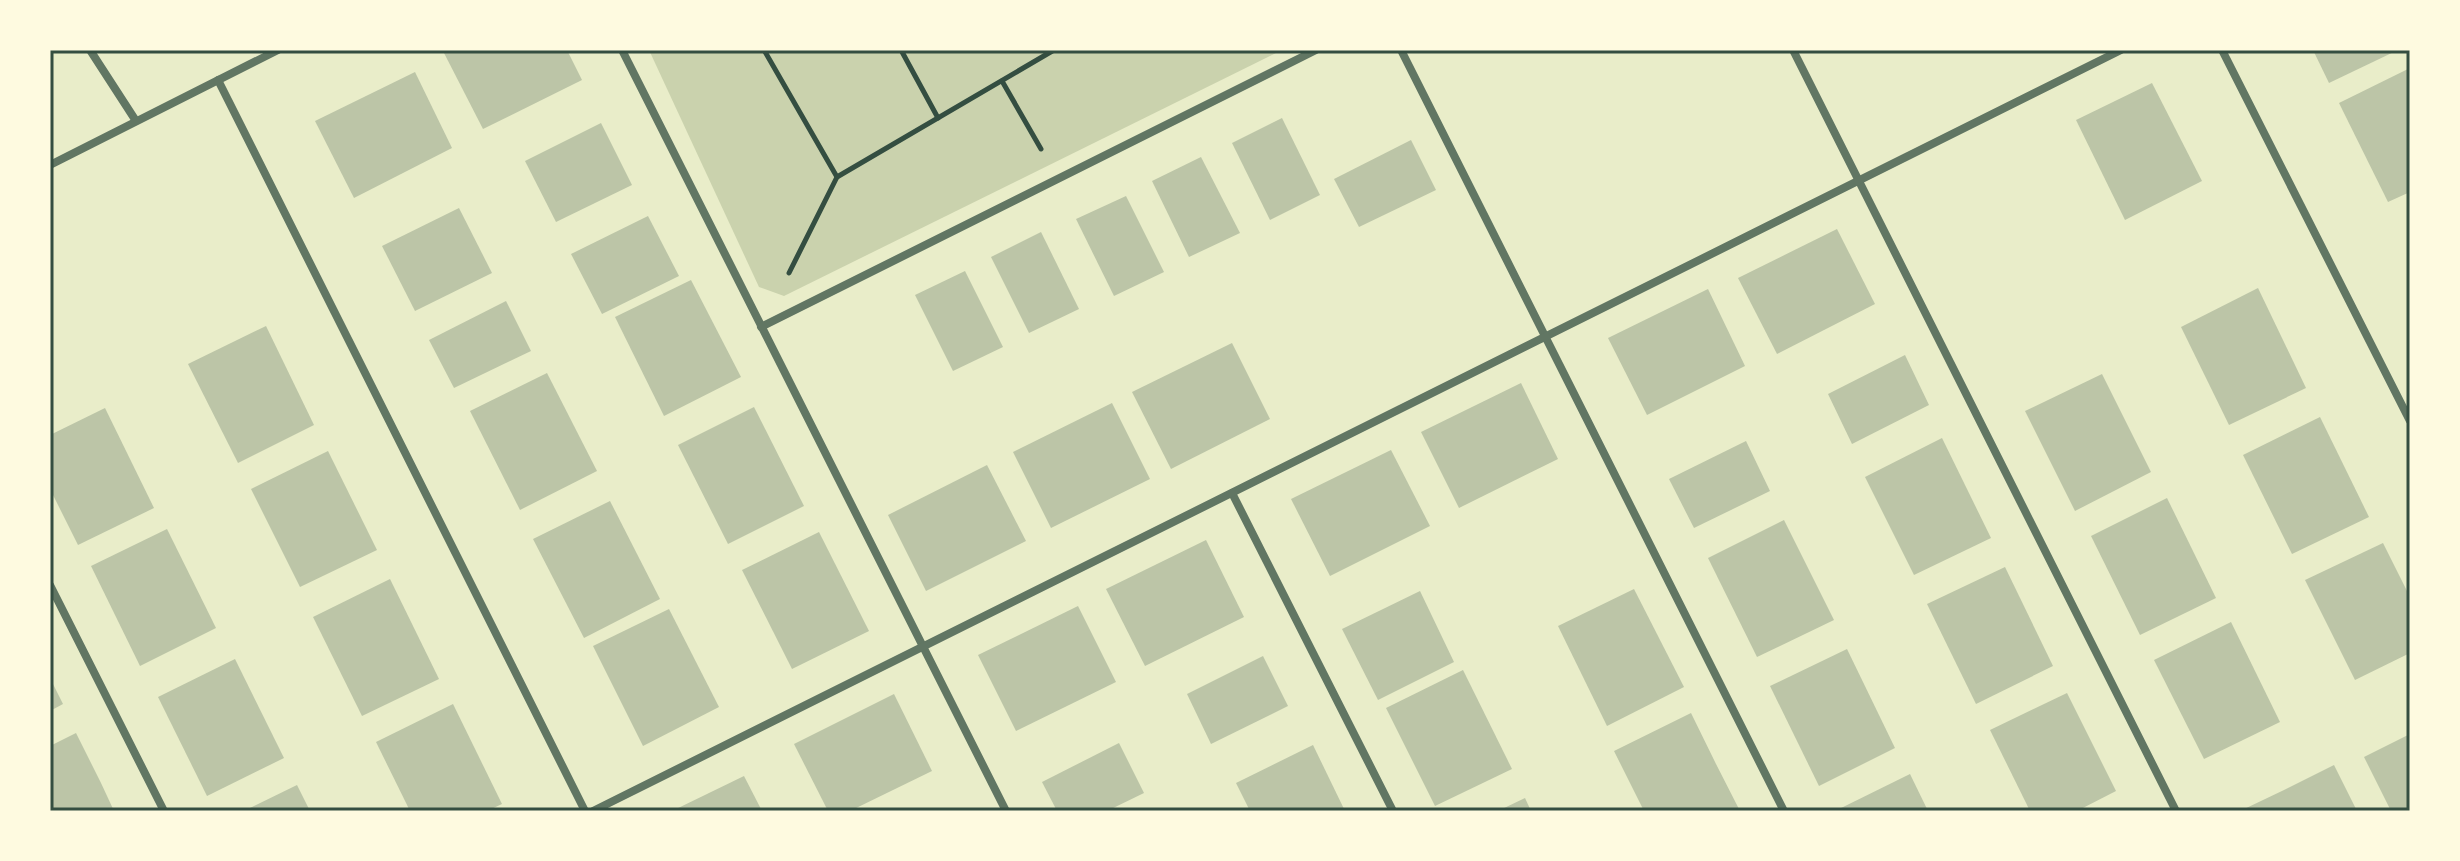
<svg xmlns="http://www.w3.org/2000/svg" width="2460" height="861" font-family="'PT Sans',sans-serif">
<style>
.green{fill:#cad2ad}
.building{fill:#bcc5a7}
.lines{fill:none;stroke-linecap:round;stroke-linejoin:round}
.path{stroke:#344e41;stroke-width:5}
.minor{stroke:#617663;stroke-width:8}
.neatline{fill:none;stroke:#344e41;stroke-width:3}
</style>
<rect width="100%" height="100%" fill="#e9edc9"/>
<!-- green -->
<path class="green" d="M 649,50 L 1282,50 L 784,296 L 759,287 Z"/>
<!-- building -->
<g class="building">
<path d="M 451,50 L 567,50 L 582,80 L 483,129 L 444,53 Z"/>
<path d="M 2313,50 L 2398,50 L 2329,83 Z"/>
<path d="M 2410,68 L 2410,192 L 2388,202 L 2339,103 Z"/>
<path d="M 415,72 L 452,148 L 354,198 L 315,121 Z"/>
<path d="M 2152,83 L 2202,181 L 2125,220 L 2076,120 Z"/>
<path d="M 1282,118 L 1320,195 L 1270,220 L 1232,143 Z"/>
<path d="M 601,123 L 632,185 L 556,222 L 525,161 Z"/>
<path d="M 1411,140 L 1436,190 L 1359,227 L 1334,179 Z"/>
<path d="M 1201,157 L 1240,233 L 1189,257 L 1152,181 Z"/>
<path d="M 1126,196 L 1164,272 L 1114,296 L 1076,219 Z"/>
<path d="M 459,208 L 492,273 L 415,311 L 382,246 Z"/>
<path d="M 648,216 L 679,276 L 602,314 L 571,254 Z"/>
<path d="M 1837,229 L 1875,304 L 1777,354 L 1738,278 Z"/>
<path d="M 1041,232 L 1079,309 L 1029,333 L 991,257 Z"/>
<path d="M 965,271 L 1003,347 L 953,371 L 915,295 Z"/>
<path d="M 691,280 L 741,377 L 664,416 L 615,317 Z"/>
<path d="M 2258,288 L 2306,388 L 2229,425 L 2181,327 Z"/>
<path d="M 1708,289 L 1745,366 L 1647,415 L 1608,338 Z"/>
<path d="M 506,301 L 531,351 L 454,388 L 429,340 Z"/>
<path d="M 266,326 L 314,425 L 238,463 L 188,364 Z"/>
<path d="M 1232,343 L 1270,419 L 1171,469 L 1132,392 Z"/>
<path d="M 1905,355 L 1929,405 L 1852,444 L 1828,394 Z"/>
<path d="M 547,373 L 597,471 L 520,510 L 470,411 Z"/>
<path d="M 2102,374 L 2151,472 L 2075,511 L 2025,411 Z"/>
<path d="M 1521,383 L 1558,459 L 1459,508 L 1421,432 Z"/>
<path d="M 1112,403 L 1150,479 L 1051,528 L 1013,452 Z"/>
<path d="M 754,407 L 804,506 L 728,544 L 678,445 Z"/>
<path d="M 105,408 L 154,508 L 78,545 L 50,489 L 50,435 Z"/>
<path d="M 2320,417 L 2369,517 L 2292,554 L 2243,455 Z"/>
<path d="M 1942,438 L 1991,538 L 1914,575 L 1865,477 Z"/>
<path d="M 1746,441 L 1770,491 L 1694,528 L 1669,479 Z"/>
<path d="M 1391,450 L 1430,526 L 1330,576 L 1291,499 Z"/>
<path d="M 328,451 L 377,550 L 300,587 L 251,489 Z"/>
<path d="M 987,465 L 1026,541 L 926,591 L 888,515 Z"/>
<path d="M 2167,498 L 2216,598 L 2140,635 L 2091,536 Z"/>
<path d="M 610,501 L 660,599 L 584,638 L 533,539 Z"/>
<path d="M 1784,520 L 1834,620 L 1757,657 L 1708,558 Z"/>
<path d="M 167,529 L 216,628 L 140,666 L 91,566 Z"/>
<path d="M 819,532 L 869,631 L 792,669 L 742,570 Z"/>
<path d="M 1206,540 L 1244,617 L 1145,666 L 1106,589 Z"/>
<path d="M 2383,543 L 2410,597 L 2410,653 L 2355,680 L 2305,580 Z"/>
<path d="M 2005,567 L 2053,666 L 1976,704 L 1927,604 Z"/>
<path d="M 390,579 L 439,679 L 362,716 L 313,617 Z"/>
<path d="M 1634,589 L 1684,687 L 1607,726 L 1558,626 Z"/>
<path d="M 1420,591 L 1454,662 L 1378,700 L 1342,629 Z"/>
<path d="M 1078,606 L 1116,682 L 1016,731 L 978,655 Z"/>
<path d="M 669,609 L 719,707 L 643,746 L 593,646 Z"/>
<path d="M 2231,622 L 2280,722 L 2204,759 L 2154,660 Z"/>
<path d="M 1847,649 L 1895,748 L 1819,786 L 1770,686 Z"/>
<path d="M 1263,656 L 1288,706 L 1211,744 L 1187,694 Z"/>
<path d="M 235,659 L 284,758 L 207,796 L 158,697 Z"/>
<path d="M 1463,670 L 1512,769 L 1435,806 L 1386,708 Z"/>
<path d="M 50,678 L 63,704 L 50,711 Z"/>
<path d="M 2067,693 L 2116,791 L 2077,811 L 2030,811 L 1990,730 Z"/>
<path d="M 894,694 L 932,771 L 850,811 L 828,811 L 794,744 Z"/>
<path d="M 453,704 L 502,804 L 487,811 L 410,811 L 376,742 Z"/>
<path d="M 1691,713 L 1716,764 L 1740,811 L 1644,811 L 1614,751 Z"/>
<path d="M 76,733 L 101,783 L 114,811 L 50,811 L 50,746 Z"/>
<path d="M 2410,734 L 2410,811 L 2391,811 L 2364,757 Z"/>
<path d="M 1119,743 L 1144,793 L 1107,811 L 1057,811 L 1042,782 Z"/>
<path d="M 1313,745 L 1345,811 L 1250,811 L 1236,783 Z"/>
<path d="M 2334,765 L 2357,811 L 2240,811 L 2284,790 Z"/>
<path d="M 1910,774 L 1928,811 L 1835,811 Z"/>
<path d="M 744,776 L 762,811 L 672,811 Z"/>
<path d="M 297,785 L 310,811 L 244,811 Z"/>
<path d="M 1525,798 L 1531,811 L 1498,811 Z"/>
</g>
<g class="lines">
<!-- path -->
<g class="path">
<path d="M 764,50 L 837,177"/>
<path d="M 901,50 L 938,118"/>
<path d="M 1002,81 L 1041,149"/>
<path d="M 789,273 L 837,177 L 1054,50"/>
</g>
<!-- minor -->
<g class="minor">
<path d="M 90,50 L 136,121"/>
<path d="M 622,50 L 1006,811"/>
<path d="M 1401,50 L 1784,811"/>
<path d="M 1793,50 L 2176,811"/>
<path d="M 2222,50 L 2410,421"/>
<path d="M 218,80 L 585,811"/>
<path d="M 50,165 L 278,50"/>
<path d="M 761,327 L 1316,50"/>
<path d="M 1232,493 L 1393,811"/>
<path d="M 50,585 L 164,811"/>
<path d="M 593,811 L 2121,50"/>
</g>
</g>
<!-- border -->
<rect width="2460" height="861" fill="none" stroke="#fefae0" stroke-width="104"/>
<rect x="52" y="52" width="2356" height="757" class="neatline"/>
</svg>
